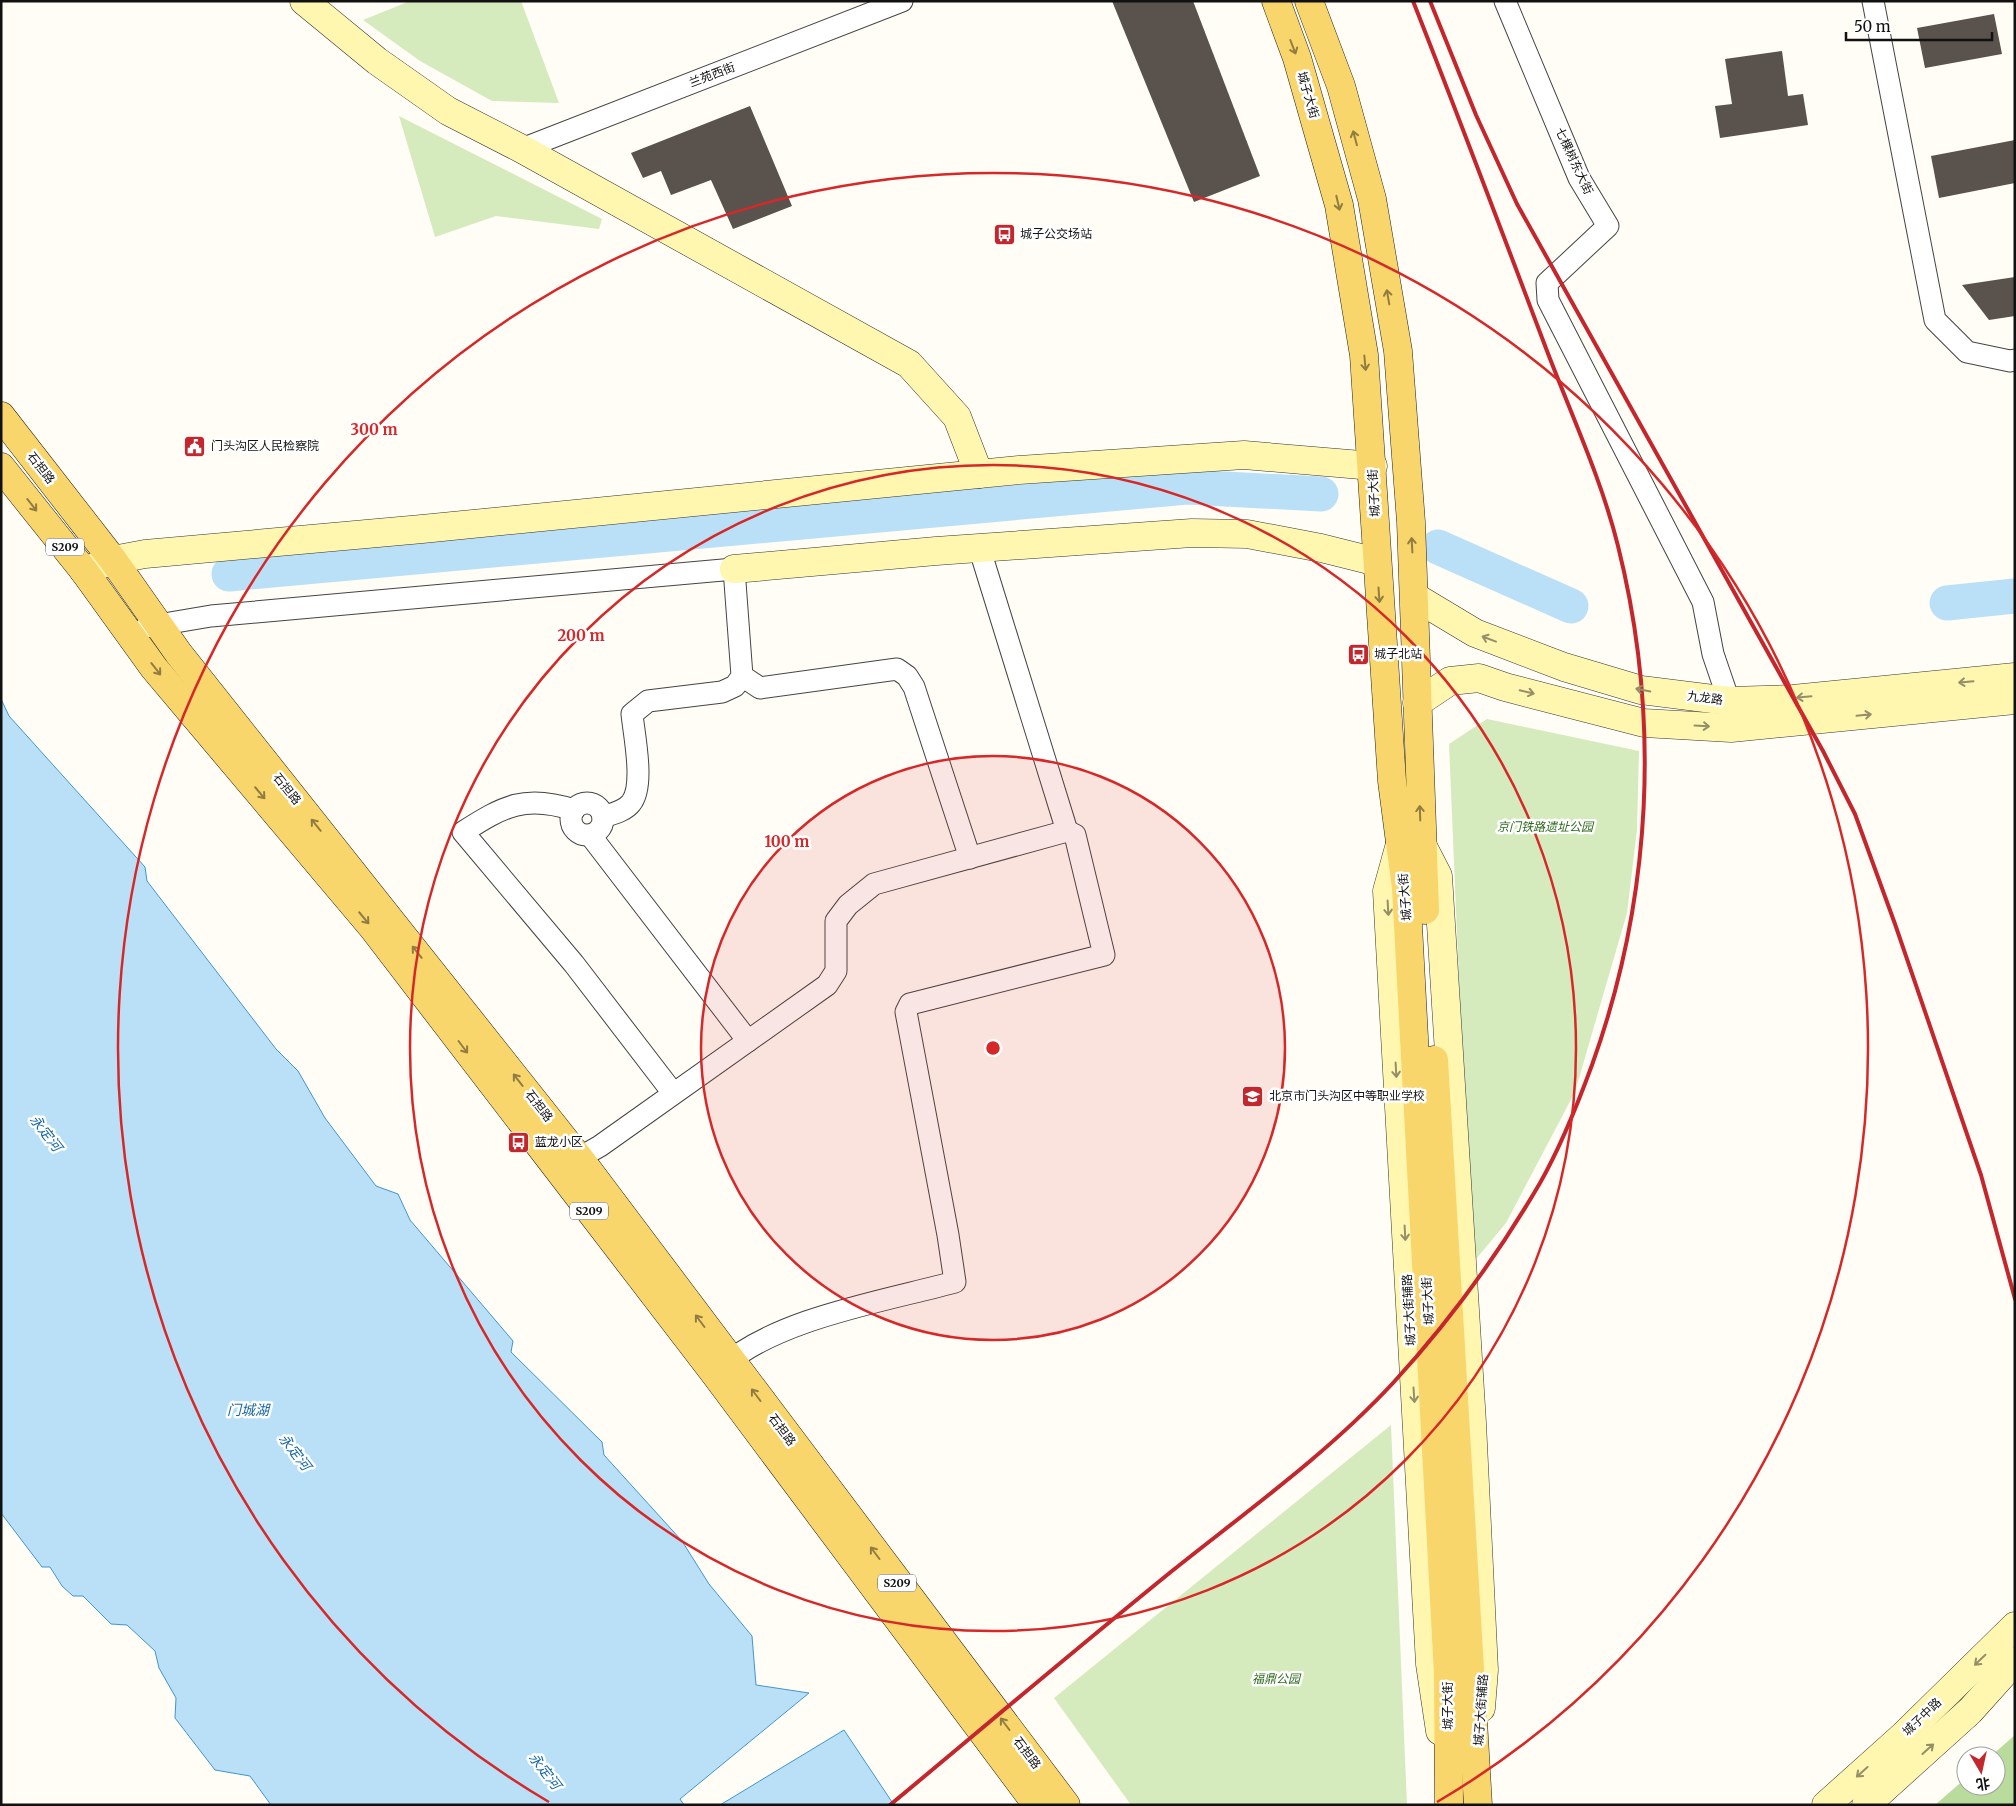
<svg xmlns="http://www.w3.org/2000/svg" width="2016" height="1806" font-family="Merriweather,'Noto Sans SC',serif">
<style>
.green{fill:#d5ebbd}
.forest{fill:#b9dc9c}
.water{fill:#b9e0f7;stroke:#3f96cf}
.lines{fill:none;stroke-linecap:round;stroke-linejoin:round}
.river{stroke:#b9e0f7;stroke-width:35}
.building{fill:#5a524d}
.street-casing{stroke:#444;stroke-width:23}
.secondary-casing{stroke:#333;stroke-width:29}
.primary-casing{stroke:#222;stroke-width:29}
.street{stroke:#fff;stroke-width:21}
.secondary{stroke:#fff6b0;stroke-width:28}
.primary{stroke:#f9d66b;stroke-width:28}
.rail{stroke:#c4262e;stroke-width:4}
.oneway{stroke:#917d42}
.oneway2{stroke:#948f68}
.ring{fill:none;stroke:#d62828;stroke-width:2.5}
.labels{text-anchor:middle;stroke-width:5;stroke-linejoin:round;paint-order:stroke}
.shield{fill:#fff;stroke:#585858;stroke-width:1}
.shield-label{font-size:11px;font-weight:bold;fill:#111}
.street-label{font-size:12px;fill:#111;stroke:#fff}
.poi-label{font-size:12px;fill:#111;stroke:#fff;text-anchor:start}
.park-label{font-size:12px;font-style:italic;fill:#2f6b1f;stroke:#fff}
.water-label{font-size:14px;font-style:italic;fill:#1768a6;stroke:#fff}
.centre{fill:#d62828;stroke:#fff;stroke-width:2.5}
.ring-label{font-size:15px;text-anchor:middle;font-weight:bold;fill:#d62828;stroke:#fff;stroke-width:5;stroke-linejoin:round;paint-order:stroke}
</style>
<rect width="100%" height="100%" fill="#fffdf5"/>
<!-- green -->
<g class="green">
<path d="M 410,1 L 521,1 L 559,103 L 492,101 L 420,61 L 363,20 Z"/>
<path d="M 399,116 L 602,219 L 599,229 L 496,216 L 435,237 Z"/>
<path d="M 1487,719 L 1639,751 L 1637,830 L 1627,913 L 1575,1092 L 1506,1223 L 1471,1265 L 1449,744 Z"/>
<path d="M 1391,1425 L 1407,1805 L 1131,1805 L 1054,1698 Z"/>
</g>
<!-- forest -->
<path class="forest" d="M 2015,1735 L 2015,1805 L 1935,1805 L 1966,1778 L 1966,1786 L 1996,1786 L 1996,1756 L 1991,1756 Z"/>
<!-- water -->
<g class="water">
<path d="M 1,699 L 9,716 L 145,867 L 147,881 L 276,1049 L 298,1071 L 325,1118 L 376,1186 L 398,1194 L 410,1220 L 513,1341 L 511,1352 L 602,1442 L 604,1455 L 682,1541 L 709,1584 L 752,1636 L 756,1685 L 809,1693 L 680,1799 L 684,1805 L 271,1805 L 250,1776 L 215,1770 L 175,1718 L 176,1698 L 159,1668 L 155,1651 L 127,1625 L 111,1624 L 83,1596 L 73,1596 L 62,1586 L 50,1567 L 42,1567 L 1,1513 Z"/>
<path d="M 844,1730 L 894,1805 L 720,1805 Z"/>
</g>
<g class="lines">
<!-- river -->
<g class="river">
<path d="M 1438,547 L 1571,606"/>
<path d="M 229,574 L 1187,487 L 1321,494"/>
<path d="M 1947,603 L 2015,596"/>
</g>
</g>
<!-- building -->
<g class="building">
<path d="M 1112,1 L 1193,1 L 1260,176 L 1194,202 Z"/>
<path d="M 1994,14 L 2002,54 L 1925,68 L 1917,28 Z"/>
<path d="M 1782,51 L 1788,96 L 1803,94 L 1808,125 L 1720,138 L 1715,106 L 1732,104 L 1725,59 Z"/>
<path d="M 750,106 L 792,206 L 733,229 L 711,180 L 671,195 L 661,171 L 643,178 L 631,153 Z"/>
<path d="M 2015,140 L 2015,183 L 1939,198 L 1931,156 Z"/>
<path d="M 2015,277 L 2015,316 L 1989,320 L 1962,285 Z"/>
</g>
<g class="lines">
<defs>
<g id="street">
<path d="M 1505,1 L 1579,178 L 1608,226 L 1547,283 L 1548,300 L 1703,602 L 1713,654 L 1729,701"/>
<path d="M 1873,1 L 1935,320 L 1967,352 L 2010,361 L 2015,360"/>
<path d="M 522,149 L 902,1"/>
<path d="M 979,547 L 1067,831"/>
<path d="M 146,627 L 211,616 L 734,569 L 742,676 L 735,686 L 722,692 L 648,701 L 632,714 C 634,735 645,786 631,803 C 625,811 612,814 603,817"/>
<path d="M 742,676 L 760,688 L 897,669 L 907,676 L 914,687 L 970,858"/>
<circle cx="587" cy="819" r="16"/>
<path d="M 574,810 C 525,794 504,806 463,832 L 574,964 L 673,1093"/>
<path d="M 590,835 L 748,1041"/>
<path d="M 579,1158 L 600,1146 L 827,985 L 836,971 L 836,921 L 848,905 L 874,884 L 1067,831 L 1075,835 L 1104,955 L 910,1004 L 906,1012 L 948,1235 L 955,1282 C 885,1301 773,1319 720,1369"/>
</g>
<g id="secondary">
<path d="M 304,1 L 377,61 L 448,111 L 522,149 L 909,364 L 957,417 L 979,474"/>
<path d="M 734,569 L 936,551 L 1192,533 L 1247,534 L 1321,548 L 1377,562"/>
<path d="M 84,571 L 113,560 L 145,554 L 422,529 L 1019,470 L 1244,455 L 1373,466"/>
<path d="M 1415,597 L 1475,633 L 1564,667 L 1641,690 L 1729,701 L 1793,699 L 2015,677"/>
<path d="M 1417,703 L 1450,681 L 1479,678 L 1505,687 L 1644,723 L 1731,728 L 2015,700"/>
<path d="M 1421,843 L 1438,876 L 1472,1423 L 1484,1670 L 1481,1708"/>
<path d="M 1400,844 L 1387,891 L 1430,1664 L 1440,1731"/>
<path d="M 1826,1805 L 1903,1736 L 2015,1626"/>
<path d="M 1866,1805 L 1970,1711 L 2015,1661"/>
</g>
<g id="primary">
<path d="M 1276,1 L 1297,58 L 1339,205 L 1364,355 L 1392,781 L 1406,888 L 1448,1674 L 1449,1805"/>
<path d="M 1309,1 L 1341,86 L 1372,199 L 1398,351 L 1411,522 L 1425,910"/>
<path d="M 1,416 L 113,560 L 179,654 L 579,1158 L 1066,1805"/>
<path d="M 1,467 L 84,571 L 154,668 L 373,928 L 715,1374 L 1037,1805"/>
<path d="M 1434,1060 L 1478,1805"/>
</g>
</defs>
<!-- street casing -->
<use href="#street" class="street-casing"/>
<!-- secondary casing -->
<use href="#secondary" class="secondary-casing"/>
<!-- primary casing -->
<use href="#primary" class="primary-casing"/>
<!-- street -->
<use href="#street" class="street"/>
<!-- secondary -->
<use href="#secondary" class="secondary"/>
<!-- primary -->
<use href="#primary" class="primary"/>
<!-- rail -->
<g class="rail">
<path d="M 1430,1 L 1476,115 L 1517,204 L 1823,751 L 1855,814 L 1895,924 L 1981,1175 L 2015,1299"/>
<path d="M 890,1805 C 984,1727 1077,1648 1172,1571 C 1247,1511 1327,1454 1393,1383 C 1449,1322 1498,1255 1540,1183 C 1561,1146 1577,1106 1592,1065 C 1652,898 1661,718 1618,546 C 1601,477 1569,410 1544,343 C 1501,229 1458,115 1413,1"/>
</g>
</g>
<!-- one-way arrows -->
<defs><path id="oneway-shaft" d="M-6 0H5M1.5-3L5.5 0L1.5 3" fill="none" stroke-width="1.6" stroke-linecap="round" stroke-linejoin="round" transform="scale(1.25)"/></defs>
<g class="oneway">
<use href="#oneway-shaft" transform="translate(1293 47) rotate(69)"/>
<use href="#oneway-shaft" transform="translate(1355 138) rotate(-105)"/>
<use href="#oneway-shaft" transform="translate(1338 203) rotate(77)"/>
<use href="#oneway-shaft" transform="translate(1388 297) rotate(-100)"/>
<use href="#oneway-shaft" transform="translate(1365 363) rotate(85)"/>
<use href="#oneway-shaft" transform="translate(32 505) rotate(52)"/>
<use href="#oneway-shaft" transform="translate(1412 545) rotate(-93)"/>
<use href="#oneway-shaft" transform="translate(1379 595) rotate(86)"/>
<use href="#oneway-shaft" transform="translate(156 669) rotate(52)"/>
<use href="#oneway-shaft" transform="translate(260 793) rotate(50)"/>
<use href="#oneway-shaft" transform="translate(1420 813) rotate(-92)"/>
<use href="#oneway-shaft" transform="translate(316 825) rotate(-129)"/>
<use href="#oneway-shaft" transform="translate(364 918) rotate(50)"/>
<use href="#oneway-shaft" transform="translate(417 952) rotate(-129)"/>
<use href="#oneway-shaft" transform="translate(463 1047) rotate(53)"/>
<use href="#oneway-shaft" transform="translate(518 1080) rotate(-128)"/>
<use href="#oneway-shaft" transform="translate(700 1321) rotate(-127)"/>
<use href="#oneway-shaft" transform="translate(756 1395) rotate(-127)"/>
<use href="#oneway-shaft" transform="translate(875 1553) rotate(-127)"/>
<use href="#oneway-shaft" transform="translate(1005 1724) rotate(-127)"/>
</g>
<g class="oneway2">
<use href="#oneway-shaft" transform="translate(1489 639) rotate(-159)"/>
<use href="#oneway-shaft" transform="translate(1966 682) rotate(175)"/>
<use href="#oneway-shaft" transform="translate(1643 690) rotate(-169)"/>
<use href="#oneway-shaft" transform="translate(1527 692) rotate(13)"/>
<use href="#oneway-shaft" transform="translate(1804 697) rotate(175)"/>
<use href="#oneway-shaft" transform="translate(1864 715) rotate(-6)"/>
<use href="#oneway-shaft" transform="translate(1702 726) rotate(3)"/>
<use href="#oneway-shaft" transform="translate(1388 908) rotate(87)"/>
<use href="#oneway-shaft" transform="translate(1396 1070) rotate(87)"/>
<use href="#oneway-shaft" transform="translate(1405 1233) rotate(87)"/>
<use href="#oneway-shaft" transform="translate(1414 1395) rotate(86)"/>
<use href="#oneway-shaft" transform="translate(1980 1660) rotate(136)"/>
<use href="#oneway-shaft" transform="translate(1928 1749) rotate(-42)"/>
<use href="#oneway-shaft" transform="translate(1862 1772) rotate(138)"/>
</g>
<!-- distance rings -->
<circle cx="993" cy="1048" r="292" fill="#d62828" fill-opacity=".12"/>
<g class="ring">
<circle cx="993" cy="1048" r="292"/>
<circle cx="993" cy="1048" r="583"/>
<path d="M549 1802A875 875 0 1 1 1437 1802"/>
</g>
<!-- icons -->
<defs>
<symbol id="bus-square" viewBox="-11 -11 22 22"><rect x="-9" y="-9" width="18" height="18" rx="4" fill="#c4262e" stroke="#fff"/><path d="M-5-6H5V4H4V6H2V4H-2V6H-4V4H-5ZM-3.5-4V0h7V-4ZM-3.5 1.2v1.5H-2V1.2ZM2 1.2v1.5H3.5V1.2Z" fill="#fff"/></symbol>
<symbol id="civic-square" viewBox="-11 -11 22 22"><rect x="-9" y="-9" width="18" height="18" rx="4" fill="#c4262e" stroke="#fff"/><path d="M-.6-6.5H3V-4.5H.6V-3L4-1V1h2V6H-6V1h2V-1L-.6-3ZM-1.2 2.5V6h2.4V2.5Z" fill="#fff"/></symbol>
<symbol id="school-square" viewBox="-11 -11 22 22"><rect x="-9" y="-9" width="18" height="18" rx="4" fill="#c4262e" stroke="#fff"/><path d="M0-5L7-2L0 1L-7-2ZM-4 1L0 2.5L4 1V4Q0 6-4 4Z" fill="#fff"/></symbol>
</defs>
<g fill-rule="evenodd">
<use href="#bus-square" x="992" y="222" width="25" height="25"/>
<use href="#civic-square" x="182" y="434" width="25" height="25"/>
<use href="#bus-square" x="1346" y="642" width="25" height="25"/>
<use href="#school-square" x="1240" y="1084" width="25" height="25"/>
<use href="#bus-square" x="506" y="1130" width="25" height="25"/>
</g>
<g class="labels">
<!-- shield labels -->
<g class="shield">
<rect x="46" y="538.5" width="38" height="17" rx="4"/>
<rect x="570" y="1202.5" width="38" height="17" rx="4"/>
<rect x="878" y="1574.5" width="38" height="17" rx="4"/>
</g>
<g class="shield-label">
<text x="65" y="551">S209</text>
<text x="589" y="1215">S209</text>
<text x="897" y="1587">S209</text>
</g>
<!-- street labels -->
<g class="street-label">
<text transform="translate(712 75) rotate(-21)" y="4">兰苑西街</text>
<text transform="translate(1308 95) rotate(74)" y="4">城子大街</text>
<text transform="translate(1574 161) rotate(65)" y="4">七棵树东大街</text>
<text transform="translate(41 468) rotate(52)" y="4">石担路</text>
<text transform="translate(1374 493) rotate(-93)" y="4">城子大街</text>
<text transform="translate(1705 698) rotate(7)" y="4">九龙路</text>
<text transform="translate(287 789) rotate(51)" y="4">石担路</text>
<text transform="translate(1405 897) rotate(-95)" y="4">城子大街</text>
<text transform="translate(539 1106) rotate(52)" y="4">石担路</text>
<text transform="translate(1428 1301) rotate(-93)" y="4">城子大街</text>
<text transform="translate(1409 1310) rotate(-93)" y="4">城子大街辅路</text>
<text transform="translate(782 1430) rotate(53)" y="4">石担路</text>
<text transform="translate(1448 1706) rotate(-90)" y="4">城子大街</text>
<text transform="translate(1481 1710) rotate(-86)" y="4">城子大街辅路</text>
<text transform="translate(1922 1717) rotate(-44)" y="4">城子中路</text>
<text transform="translate(1027 1753) rotate(53)" y="4">石担路</text>
</g>
<!-- poi labels -->
<g class="poi-label">
<text x="1020" y="238">城子公交场站</text>
<text x="211" y="450">门头沟区人民检察院</text>
<text x="1374" y="658">城子北站</text>
<text x="1269" y="1100">北京市门头沟区中等职业学校</text>
<text x="535" y="1146">蓝龙小区</text>
</g>
<!-- park labels -->
<g class="park-label">
<text x="1545" y="831">京门铁路遗址公园</text>
<text x="1276" y="1683">福鼎公园</text>
</g>
<!-- water labels -->
<g class="water-label">
<text transform="translate(46 1133) rotate(52)" y="5">永定河</text>
<text x="248" y="1415">门城湖</text>
<text transform="translate(295 1452) rotate(52)" y="5">永定河</text>
<text transform="translate(545 1771) rotate(52)" y="5">永定河</text>
</g>
</g>
<circle cx="993" cy="1048" r="8" class="centre"/>
<g class="ring-label">
<text x="374" y="435">300 m</text>
<text x="581" y="641">200 m</text>
<text x="787" y="847">100 m</text>
</g>
<!-- border -->
<rect width="2016" height="1806" fill="none" stroke="#111111" stroke-width="5"/>
<!-- north arrow -->
<g transform="translate(1981 1771) rotate(171)"><circle r="24" fill="#ffffff" stroke="#a0a0a0"/>
<path d="M0-4L9 19L0 12L-9 19Z" fill="#c4262e"/>
<text y="-8" font-size="14" font-weight="bold" text-anchor="middle" fill="#111111">北</text>
</g>
<!-- scale -->
<path d="M1846 32v8h146v-8" fill="none" stroke="#111111" stroke-width="2.5"/>
<text x="1854" y="32" font-size="15" fill="#111111" stroke="#ffffff" stroke-width="4" paint-order="stroke">50 m</text>
</svg>
